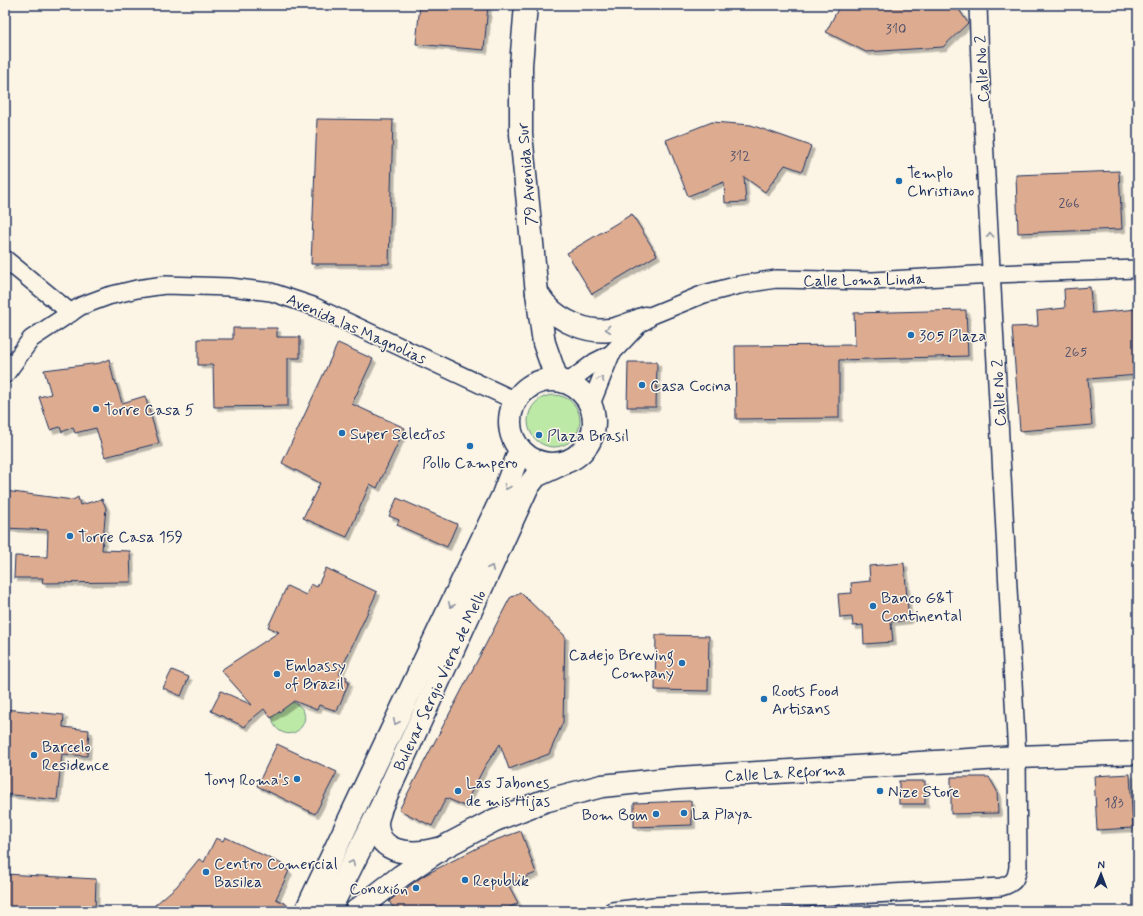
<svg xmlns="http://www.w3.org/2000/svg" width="1143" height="916" font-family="Mynerve,sans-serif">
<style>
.green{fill:#bde9a7;stroke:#6c8c82}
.building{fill:#ddac90;stroke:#1b2f5e;filter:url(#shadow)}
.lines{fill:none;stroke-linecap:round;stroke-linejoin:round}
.street-casing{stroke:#1b2f5e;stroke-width:20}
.secondary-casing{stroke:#1b2f5e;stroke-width:25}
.street{stroke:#fcf5e5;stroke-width:17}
.secondary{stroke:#fcf5e5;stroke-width:22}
.oneway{stroke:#8c92a2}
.poi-dot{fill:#1f6fb2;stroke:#fcf5e5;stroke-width:1.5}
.labels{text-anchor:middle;stroke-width:3;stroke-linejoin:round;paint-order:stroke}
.number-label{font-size:14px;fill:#4c4e6a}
.street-label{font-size:16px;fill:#1b2f5e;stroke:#fcf5e5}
.poi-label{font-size:16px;fill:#1b2f5e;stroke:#fcf5e5;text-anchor:start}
</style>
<defs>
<filter id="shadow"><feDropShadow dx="3.5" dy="3.5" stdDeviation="0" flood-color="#0004"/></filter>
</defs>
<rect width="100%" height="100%" fill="#fcf5e5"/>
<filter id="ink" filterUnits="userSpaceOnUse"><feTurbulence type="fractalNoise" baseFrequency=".025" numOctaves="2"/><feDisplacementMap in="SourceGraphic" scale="8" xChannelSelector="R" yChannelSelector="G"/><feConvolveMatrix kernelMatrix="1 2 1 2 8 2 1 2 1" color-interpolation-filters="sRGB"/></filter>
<g filter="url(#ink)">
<!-- green -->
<g class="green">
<circle cx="554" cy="421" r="26"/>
<path d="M 292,702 C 318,711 299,743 280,731 C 274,727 272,721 273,714 Z"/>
</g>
<!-- building -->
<g class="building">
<path d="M 420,5 L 488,5 L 484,50 L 416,44 Z"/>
<path d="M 840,5 L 956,5 L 968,23 L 943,47 L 866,52 L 826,32 Z"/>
<path d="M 317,119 L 393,120 L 389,264 L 311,264 Z"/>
<path d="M 712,122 L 751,125 L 811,146 L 802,171 L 785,165 L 765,192 L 744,177 L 746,202 L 725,203 L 724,182 L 688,196 L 666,140 Z"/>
<path d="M 1119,171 L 1122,229 L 1018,233 L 1016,175 Z"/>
<path d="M 632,214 L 657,255 L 592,294 L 567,253 Z"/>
<path d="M 1090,287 L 1092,313 L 1138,309 L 1138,375 L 1088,379 L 1092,425 L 1020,431 L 1012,327 L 1038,326 L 1037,311 L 1065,308 L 1064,289 Z"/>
<path d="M 966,310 L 968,356 L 839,360 L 839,418 L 736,419 L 735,346 L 855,345 L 854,313 Z"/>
<path d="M 233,328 L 277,328 L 277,337 L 300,337 L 300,358 L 288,358 L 288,406 L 214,407 L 213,365 L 198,365 L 198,339 L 233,339 Z"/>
<path d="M 338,343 L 373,359 L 352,404 L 405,428 L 377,488 L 370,484 L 347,537 L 303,518 L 320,483 L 282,463 Z"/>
<path d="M 109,359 L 114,381 L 115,380 L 122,403 L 145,396 L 159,443 L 105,457 L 96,428 L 75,433 L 73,427 L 62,432 L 60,427 L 50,430 L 39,397 L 51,394 L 44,370 L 100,363 Z"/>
<path d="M 628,362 L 657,362 L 656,407 L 627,407 Z"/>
<path d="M 5,491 L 73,500 L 78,497 L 80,505 L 102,499 L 106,508 L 102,550 L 130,551 L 131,582 L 42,583 L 43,578 L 14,578 L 15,556 L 47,557 L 48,530 L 5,528 Z"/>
<path d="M 397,498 L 457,524 L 447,547 L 397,525 L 399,520 L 389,516 Z"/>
<path d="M 904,563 L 909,620 L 891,622 L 893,642 L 864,644 L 863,625 L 853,626 L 852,617 L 840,618 L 838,594 L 852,593 L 851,583 L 870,581 L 869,566 Z"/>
<path d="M 326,568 L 377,592 L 339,674 L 347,677 L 346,681 L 349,682 L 337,711 L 319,705 L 317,710 L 294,701 L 271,718 L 264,709 L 248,722 L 245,727 L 211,711 L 221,691 L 252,705 L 221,670 L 279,632 L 268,627 L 287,586 L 306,595 L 311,584 L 317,587 Z"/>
<path d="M 520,592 L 565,636 L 563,722 L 549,754 L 509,769 L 500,744 L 485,766 L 464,806 L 446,798 L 432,826 L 399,810 L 510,598 Z"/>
<path d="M 656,635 L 709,636 L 708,691 L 655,690 Z"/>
<path d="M 172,670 L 189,677 L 181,696 L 163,688 Z"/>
<path d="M 5,709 L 64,715 L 63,727 L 89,730 L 87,756 L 62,754 L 57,800 L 5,794 Z"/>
<path d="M 277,744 L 337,772 L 315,814 L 257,786 Z"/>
<path d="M 1130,774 L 1133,828 L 1097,830 L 1094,776 Z"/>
<path d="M 951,777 L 989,777 L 997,791 L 998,813 L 951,814 Z"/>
<rect x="899" y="781" width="26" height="23"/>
<path d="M 691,801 L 692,825 L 634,827 L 634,803 Z"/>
<path d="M 521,831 L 536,873 L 508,884 L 518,903 L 503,911 L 395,911 L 389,901 L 423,876 L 487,843 Z"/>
<path d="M 225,837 L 284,865 L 283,868 L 289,871 L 276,899 L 294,908 L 294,911 L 148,911 L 177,886 L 199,859 L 204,862 L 216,838 L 223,841 Z"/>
<path d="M 5,874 L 96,879 L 95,911 L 5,911 Z"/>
</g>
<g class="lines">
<defs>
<g id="street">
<path d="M 5,259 L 71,313"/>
<path d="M 5,375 L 31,339 L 81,306 L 108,296 L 137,289 L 165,285 L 230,287 L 271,292 L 313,306 L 516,401"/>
<path d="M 567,383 L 595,362 L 611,354"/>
<path d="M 591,404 L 611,354 L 645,318 L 704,294 L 739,285 L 776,279 L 873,281 L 992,274 L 1138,269"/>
<path d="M 612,911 L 654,906 L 1001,887 C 1014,883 1016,880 1018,867 L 1017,757 L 980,63 L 978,5"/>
</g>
<g id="secondary">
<path d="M 526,5 L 521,65 L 521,134 L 537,293 L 544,343 L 557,380"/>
<path d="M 537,293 C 540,297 543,302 546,305 C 561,322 588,333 610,330 C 622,328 634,322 645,318"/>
<circle cx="552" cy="422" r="42"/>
<path d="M 380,811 C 379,814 377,819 377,823 C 377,856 415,855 437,849"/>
<path d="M 306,911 L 503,495 L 520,450"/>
<path d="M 329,911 L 381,807 L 527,488 L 536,476 L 562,464"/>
<path d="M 356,911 L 401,876 L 444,847 L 495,820 L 544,801 L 602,786 L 678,778 L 1017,757 L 1138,753"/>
</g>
</defs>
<!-- street casing -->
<use href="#street" class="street-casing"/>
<!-- secondary casing -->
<use href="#secondary" class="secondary-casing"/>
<!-- street -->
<use href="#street" class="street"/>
<!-- secondary -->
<use href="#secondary" class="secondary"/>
</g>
<!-- one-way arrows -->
<defs><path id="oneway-chevron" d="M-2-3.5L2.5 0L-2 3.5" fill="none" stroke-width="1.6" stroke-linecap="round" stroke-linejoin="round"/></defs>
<g class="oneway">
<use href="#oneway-chevron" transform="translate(990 235) rotate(-93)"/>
<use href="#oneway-chevron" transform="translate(608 329) rotate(174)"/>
<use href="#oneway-chevron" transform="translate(601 379) rotate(-69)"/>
<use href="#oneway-chevron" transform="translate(507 487) rotate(112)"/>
<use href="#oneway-chevron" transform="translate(491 568) rotate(-65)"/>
<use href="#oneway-chevron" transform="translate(451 605) rotate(115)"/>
<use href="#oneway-chevron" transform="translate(396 722) rotate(115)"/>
<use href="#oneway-chevron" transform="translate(352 863) rotate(-63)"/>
</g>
</g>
<!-- markers -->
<g class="poi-dot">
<circle cx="899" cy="181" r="4"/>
<circle cx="911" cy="335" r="4"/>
<circle cx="642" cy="385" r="4"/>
<circle cx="96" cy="409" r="4"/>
<circle cx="342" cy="433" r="4"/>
<circle cx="539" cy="435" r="4"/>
<circle cx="470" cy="446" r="4"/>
<circle cx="70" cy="536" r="4"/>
<circle cx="873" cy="606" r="4"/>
<circle cx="682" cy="663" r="4"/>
<circle cx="277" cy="674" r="4"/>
<circle cx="764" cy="699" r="4"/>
<circle cx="34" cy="755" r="4"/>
<circle cx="297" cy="779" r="4"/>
<circle cx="458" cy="791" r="4"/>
<circle cx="880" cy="791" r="4"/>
<circle cx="684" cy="813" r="4"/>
<circle cx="656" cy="814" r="4"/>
<circle cx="206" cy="872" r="4"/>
<circle cx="465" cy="880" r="4"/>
<circle cx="416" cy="888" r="4"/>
</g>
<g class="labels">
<!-- number labels -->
<g class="number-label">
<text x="896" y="33">310</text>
<text x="740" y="160">312</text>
<text x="1069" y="207">266</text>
<text x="1076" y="356">265</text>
<text x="1114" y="807">183</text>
</g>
<!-- street labels -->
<g class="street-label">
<text transform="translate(981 69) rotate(-93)" y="6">Calle No 2</text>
<text transform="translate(526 174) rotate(-95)" y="6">79 Avenida Sur</text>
<text transform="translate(864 279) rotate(-1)" y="6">Calle Loma Linda</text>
<text transform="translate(357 328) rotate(24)" y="6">Avenida las Magnolias</text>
<text transform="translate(998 393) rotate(-93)" y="6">Calle No 2</text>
<text transform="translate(439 680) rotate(-65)" y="6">Bulevar Sergio Viera de Mello</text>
<text transform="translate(785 772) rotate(-3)" y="6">Calle La Reforma</text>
</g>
<!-- poi labels -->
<g class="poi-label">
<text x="907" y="178">Templo<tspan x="907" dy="18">Christiano</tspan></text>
<text x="919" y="341">305 Plaza</text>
<text x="650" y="391">Casa Cocina</text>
<text x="104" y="415">Torre Casa 5</text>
<text x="350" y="439">Super Selectos</text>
<text x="547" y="441">Plaza Brasil</text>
<text x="470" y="468" text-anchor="middle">Pollo Campero</text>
<text x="78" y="542">Torre Casa 159</text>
<text x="881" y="603">Banco G&amp;T<tspan x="881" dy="18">Continental</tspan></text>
<text x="674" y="660" text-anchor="end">Cadejo Brewing<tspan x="674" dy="18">Company</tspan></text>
<text x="285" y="671">Embassy<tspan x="285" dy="18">of Brazil</tspan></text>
<text x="772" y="696">Roots Food<tspan x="772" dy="18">Artisans</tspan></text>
<text x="42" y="752">Barcelo<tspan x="42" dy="18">Residence</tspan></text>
<text x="289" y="785" text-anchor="end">Tony Roma's</text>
<text x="466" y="788">Las Jabones<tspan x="466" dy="18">de mis Hijas</tspan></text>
<text x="888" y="797">Nize Store</text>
<text x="692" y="819">La Playa</text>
<text x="648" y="820" text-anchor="end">Bom Bom</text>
<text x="214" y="869">Centro Comercial<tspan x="214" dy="18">Basilea</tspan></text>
<text x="473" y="886">Republik</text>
<text x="408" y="894" text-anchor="end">Conexión</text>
</g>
</g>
<!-- margin -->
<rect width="1143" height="916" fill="none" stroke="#fcf5e5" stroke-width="20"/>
<rect x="10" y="10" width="1123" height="896" fill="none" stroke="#1b2f5e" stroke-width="1.5" filter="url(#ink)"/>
<!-- north arrow -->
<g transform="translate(1101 874) rotate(1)" stroke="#fcf5e5" stroke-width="3" paint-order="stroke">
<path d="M0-3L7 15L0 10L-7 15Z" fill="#1b2f5e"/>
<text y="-6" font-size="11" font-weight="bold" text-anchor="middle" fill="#1b2f5e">N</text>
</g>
</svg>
